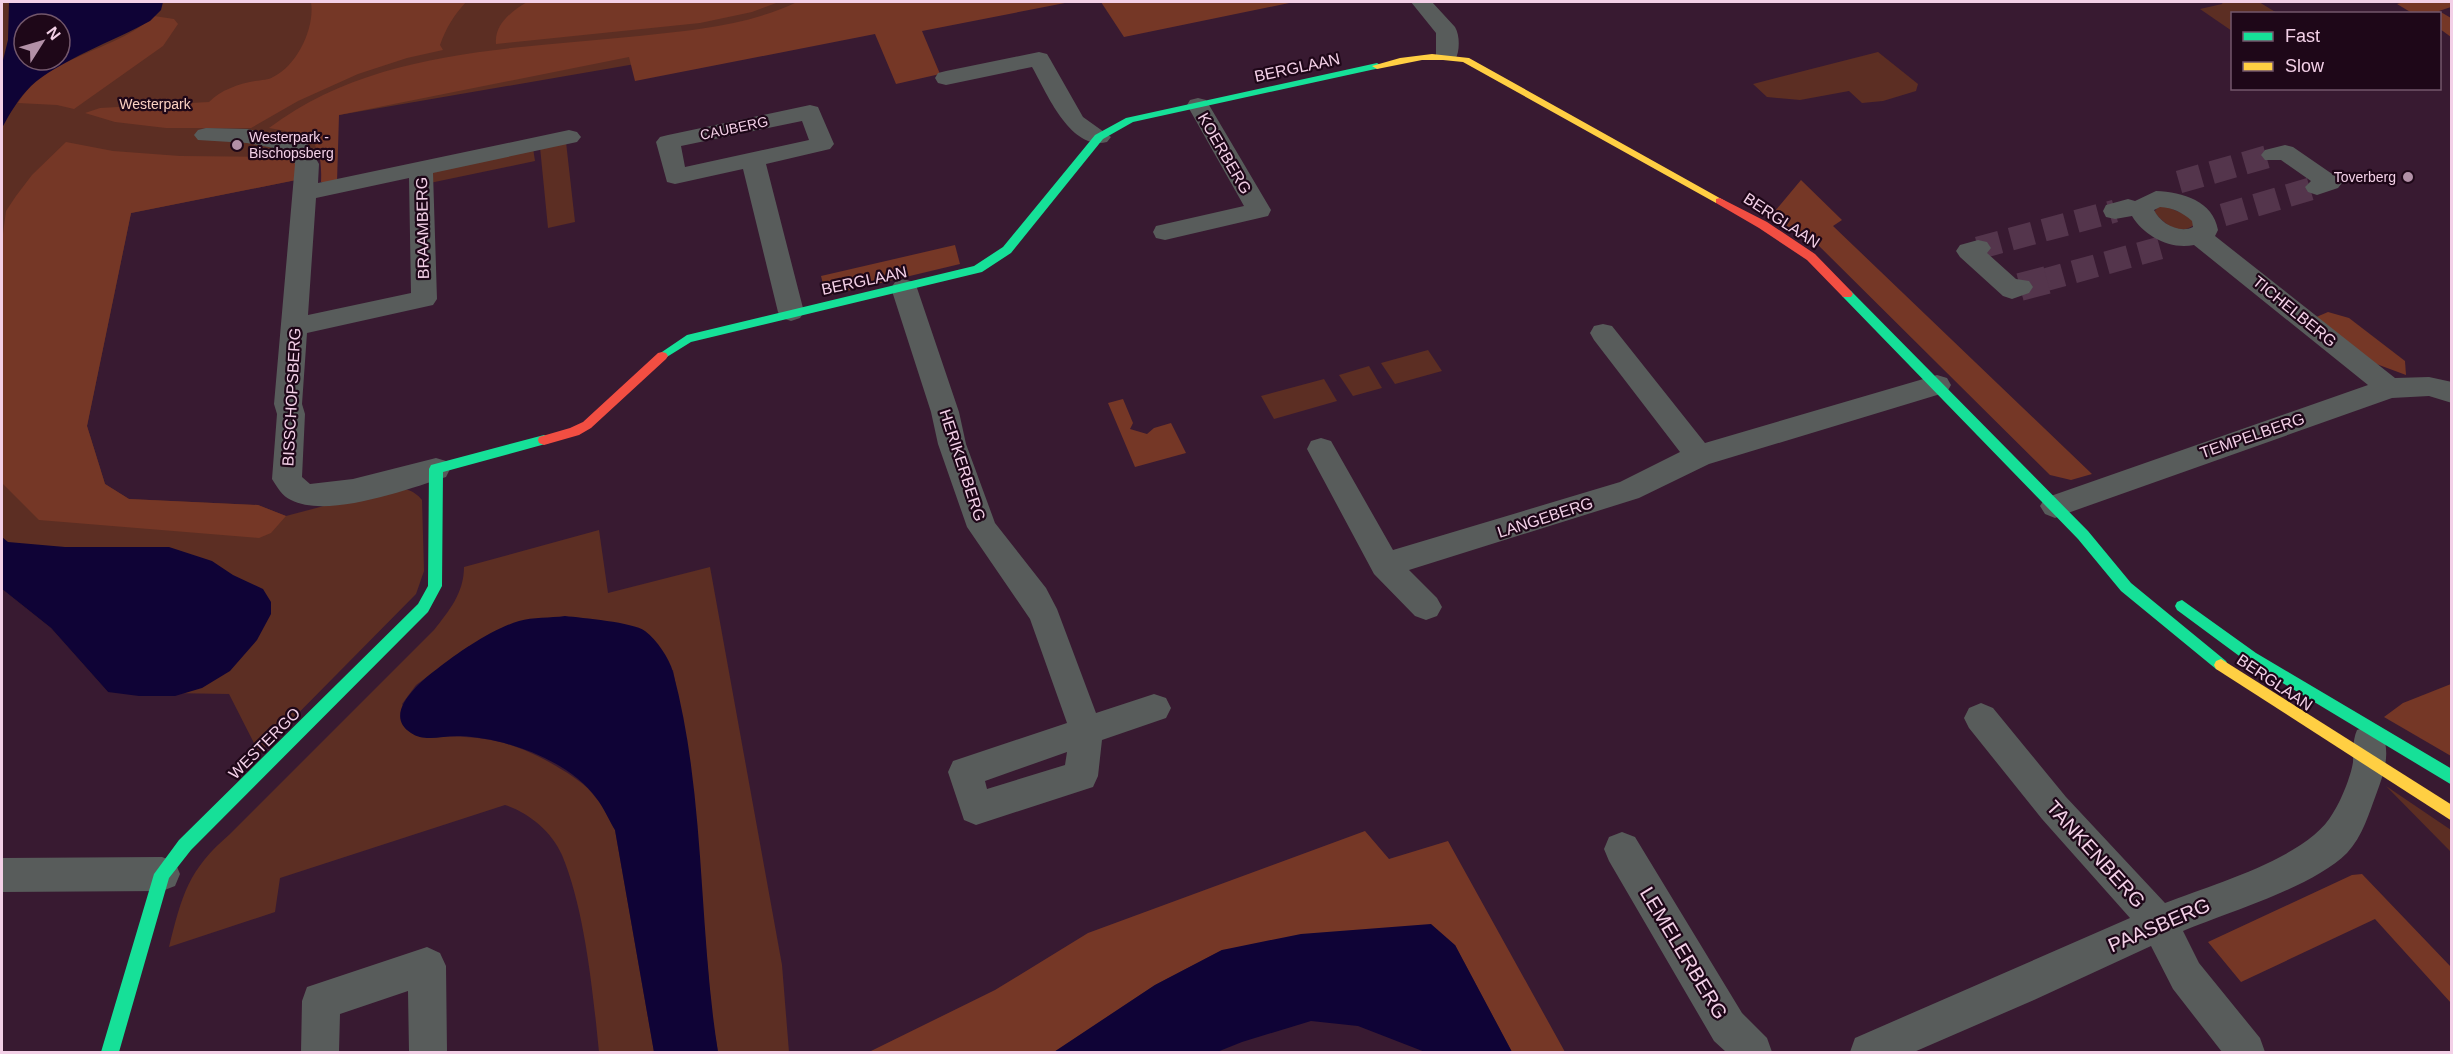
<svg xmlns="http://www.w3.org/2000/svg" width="2453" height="1054" font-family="Arial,sans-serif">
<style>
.green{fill:#5c2e23;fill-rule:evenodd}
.forest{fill:#753726}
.water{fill:#0f0336;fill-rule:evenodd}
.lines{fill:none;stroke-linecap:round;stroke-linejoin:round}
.street-tunnel-far1{stroke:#54354c;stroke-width:23;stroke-dasharray:23 11;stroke-linecap:butt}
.street-tunnel{stroke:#54354c;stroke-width:28;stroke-dasharray:28 14;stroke-linecap:butt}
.street{fill:#585c5b;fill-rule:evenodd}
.fast{fill:#16e098;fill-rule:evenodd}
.slow{fill:#ffcf43;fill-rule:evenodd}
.jam{fill:#f24e42;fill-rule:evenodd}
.poi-dot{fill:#b290a7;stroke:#1e0718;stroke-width:2}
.labels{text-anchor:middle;stroke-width:4.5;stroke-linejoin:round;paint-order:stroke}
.far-park-label{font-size:14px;fill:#fad0c2;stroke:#1e0718}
.far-street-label{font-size:14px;fill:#f3d0e7;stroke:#1e0718}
.far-poi-label{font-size:14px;fill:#f3d0e7;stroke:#1e0718;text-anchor:start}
.street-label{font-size:16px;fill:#f3d0e7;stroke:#1e0718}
.near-street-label{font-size:20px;fill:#f3d0e7;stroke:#1e0718}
</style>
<rect width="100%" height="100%" fill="#381a31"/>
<!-- green -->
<g class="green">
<path d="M 2,2 L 995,2 L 339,115 L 301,179 L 131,213 L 87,426 L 105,484 L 129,499 L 258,505 L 286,516 L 392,488 C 405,488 414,490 422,500 L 424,571 L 416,594 L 259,753 L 229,694 L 108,692 L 51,628 L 2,589 ZM 24,24 L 60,24 L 60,60 L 24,60 Z"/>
<path d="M 2223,2 L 2259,2 L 2277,13 L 2232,14 L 2232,31 L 2200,9 L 2222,4 Z"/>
<path d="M 1878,52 L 1918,84 L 1916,91 L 1883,101 L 1862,103 L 1849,91 L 1800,100 L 1767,97 L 1753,84 Z"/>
<path d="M 566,142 L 575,222 L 548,228 L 540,147 Z"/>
<path d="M 533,148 L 535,161 L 425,184 L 430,170 Z"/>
<path d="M 2159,206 L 2165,206 L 2193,218 L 2194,225 C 2178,237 2164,223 2154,212 Z"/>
<path d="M 1428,350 L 1442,371 L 1395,384 L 1381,363 Z"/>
<path d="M 1369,366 L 1382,388 L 1353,396 L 1339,375 Z"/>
<path d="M 1324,379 L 1337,401 L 1274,419 L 1261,396 Z"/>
<path d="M 599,530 L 608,593 L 710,567 L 782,965 L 789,1052 L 718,1052 L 712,1017 L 690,763 L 673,670 L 469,646 L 416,685 L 402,704 L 427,738 C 478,734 512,740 556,766 C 571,775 586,784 596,798 C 604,807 609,820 615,830 L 654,1052 L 599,1052 C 593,993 585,910 562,855 C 551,831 529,813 505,805 L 280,878 L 275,912 L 169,947 C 182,895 188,870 230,834 L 434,630 C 449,611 464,593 464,567 Z"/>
<path d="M 2386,786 L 2451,830 L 2451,852 Z"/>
</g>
<!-- forest -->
<g class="forest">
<path d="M 311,2 L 466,2 C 454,15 446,28 440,45 L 443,50 L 407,58 L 358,74 L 298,101 L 251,128 L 166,128 L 115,122 L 85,113 L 100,108 L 209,102 C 221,90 238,84 255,81 C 261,80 269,80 273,77 C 298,65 315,27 311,2 Z"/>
<path d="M 527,2 L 779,2 L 752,12 L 700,23 L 496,44 C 494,24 512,11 527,2 Z"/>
<path d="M 797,2 L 1070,2 L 922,31 L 940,74 L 896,84 L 875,34 L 635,81 L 629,57 L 339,115 L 337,182 L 321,182 C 323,137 309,135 269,128 C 373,49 514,49 639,36 C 694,30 746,26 797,2 Z"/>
<path d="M 1101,2 L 1294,2 L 1124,37 Z"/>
<path d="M 2404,2 L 2451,2 L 2451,7 L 2439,11 L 2451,18 L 2451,37 L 2440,29 L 2440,14 L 2412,13 L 2397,4 Z"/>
<path d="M 154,16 L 174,19 L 178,24 L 163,46 L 74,109 L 57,105 L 18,103 C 47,55 115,52 154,16 Z"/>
<path d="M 66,142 L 113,151 L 180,156 L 292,157 L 302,173 L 301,179 L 131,213 L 87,426 L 105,484 L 129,499 L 258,505 L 286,516 L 271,533 L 259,538 L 39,520 L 2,483 L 2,241 L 6,211 L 16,196 L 32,175 Z"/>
<path d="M 1801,180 L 1842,220 L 1833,226 L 2092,474 L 2071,480 L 2050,475 L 1813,240 L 1770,217 Z"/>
<path d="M 955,245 L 960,264 L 826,296 L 821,276 Z"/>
<path d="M 2328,312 L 2349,318 L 2405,361 L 2406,375 L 2371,362 L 2314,318 Z"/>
<path d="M 1123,399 L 1133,423 L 1130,429 L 1147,434 L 1154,428 L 1171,423 L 1186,453 L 1135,467 L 1108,403 Z"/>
<path d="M 2451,684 L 2451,756 L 2384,717 L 2403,703 Z"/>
<path d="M 1365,831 L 1389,859 L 1448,841 L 1565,1052 L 1512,1052 L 1455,945 L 1222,950 L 1155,985 L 1054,1052 L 869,1052 L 995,990 L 1088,933 Z"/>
<path d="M 2362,874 L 2451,967 L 2451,1003 L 2375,919 L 2241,982 L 2208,942 L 2352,875 Z"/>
</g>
<!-- water -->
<g class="water">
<path d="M 9,2 L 163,2 L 161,10 L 150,21 C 116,40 58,61 31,86 C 19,98 10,113 2,128 L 2,64 L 8,40 ZM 24,24 L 60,24 L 60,60 L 24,60 Z"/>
<path d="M 2,537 L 8,542 L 65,547 L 169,547 L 212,561 L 233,575 L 263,589 L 271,602 L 271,614 L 257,640 L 230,671 L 202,688 L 175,696 L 139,696 L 108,692 L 51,628 L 2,589 Z"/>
<path d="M 565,616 C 582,618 633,622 645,631 C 657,640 669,658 673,672 C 706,796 698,927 718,1052 L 654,1052 L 615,830 C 609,820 604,808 597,799 C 569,760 506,738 460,736 C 444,735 425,743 411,733 C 381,714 421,681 437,669 C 459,652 492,629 519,621 C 533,617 550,618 565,616 Z"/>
<path d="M 1431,924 L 1455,945 L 1512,1052 L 1425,1052 L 1358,1026 L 1311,1021 L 1242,1042 L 1217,1052 L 1054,1052 L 1155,985 L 1222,950 L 1301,934 Z"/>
</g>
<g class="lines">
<!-- street-tunnel-far1 -->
<g class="street-tunnel-far1">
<path d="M 2179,182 L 2273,155"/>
<path d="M 2223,215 L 2317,187"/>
<path d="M 1978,248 L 2115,211"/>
<path d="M 2041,281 L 2160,248"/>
</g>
<!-- street-tunnel -->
<path class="street-tunnel" d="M 2020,287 L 2047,280"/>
<!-- street -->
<g class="street">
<path d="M 1411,2 L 1432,2 L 1455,27 C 1460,35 1460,52 1455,60 L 1439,60 L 1436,55 L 1436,33 Z"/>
<path d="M 1039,52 L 1047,54 L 1050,59 L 1083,117 L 1111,137 L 1107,142 C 1070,151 1047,93 1032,67 L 946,85 L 938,83 L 935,78 L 938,73 L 946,71 Z"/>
<path d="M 1198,98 L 1206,100 L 1209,105 L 1271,210 L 1268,216 L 1165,240 L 1156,238 L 1153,232 L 1156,226 L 1244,206 L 1187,105 L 1190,100 Z"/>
<path d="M 810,105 L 818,107 L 834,144 L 830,149 L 766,164 L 804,312 L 800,318 L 791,321 L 782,318 L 778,312 L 743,169 L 675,184 L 667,182 L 656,142 L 660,137 L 668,135 ZM 802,121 L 809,140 L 685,167 L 681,146 Z"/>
<path d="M 206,128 L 247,129 L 306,141 L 319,164 L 318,183 L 569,130 L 577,132 L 581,137 L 577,142 L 433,173 L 437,299 L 433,305 L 307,333 L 302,404 L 305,414 L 302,477 L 310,484 L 353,479 L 436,458 L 446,461 L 450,469 L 446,477 C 409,489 327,519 291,500 C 282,496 277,487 272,479 L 277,414 L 274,404 L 295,164 L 289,151 L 247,143 L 198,140 L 194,135 L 198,130 ZM 409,178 L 411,293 L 308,315 L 316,198 Z"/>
<path d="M 2285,145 L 2293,147 L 2338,178 L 2342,183 L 2338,188 L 2317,195 L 2308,192 L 2305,187 L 2311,181 L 2281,160 L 2265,160 L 2261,155 L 2265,150 Z"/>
<path d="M 2156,191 C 2183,192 2213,201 2218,230 L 2215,236 L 2395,378 L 2429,377 L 2452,382 L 2452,403 L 2429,396 L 2392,398 L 2065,514 L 2055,518 L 2045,514 L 2040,506 L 2045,498 L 2368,385 L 2194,245 C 2170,250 2144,236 2132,216 L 2115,219 L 2106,217 L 2103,211 L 2106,205 L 2128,199 L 2135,201 ZM 2160,207 C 2173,208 2182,212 2192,221 L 2193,227 C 2179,234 2160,223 2154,210 Z"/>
<path d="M 1978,240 L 1987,242 L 1991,248 L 1987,253 L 2016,279 L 2029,281 L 2033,287 L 2029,293 L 2012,299 L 2003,296 L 1960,257 L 1956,251 L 1960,245 Z"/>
<path d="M 904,279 L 913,282 L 917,288 L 959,412 L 966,444 L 995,523 L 1046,588 L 1057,609 L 1096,713 L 1154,694 L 1166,698 L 1171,708 L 1166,718 L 1102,740 L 1098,776 L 1093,787 L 976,825 L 964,820 L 948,772 L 953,761 L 1067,723 L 1030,619 L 967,527 L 938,444 L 931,412 L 891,288 L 895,282 ZM 1067,752 L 1065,765 L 987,789 L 985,781 Z"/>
<path d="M 1603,324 L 1612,326 L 1705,443 L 1937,375 L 1947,378 L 1951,385 L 1947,392 L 1709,464 L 1639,498 L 1409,570 L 1437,598 L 1442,607 L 1437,616 L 1426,620 L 1415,616 L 1374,574 L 1307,449 L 1311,441 L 1321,438 L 1331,441 L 1393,550 L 1620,482 L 1680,452 L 1594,340 L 1590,333 L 1594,326 Z"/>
<path d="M 1981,703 L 1993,708 L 2066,797 L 2165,903 C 2213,884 2308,858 2333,813 C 2341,801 2351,776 2353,762 C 2354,750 2352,742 2357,730 L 2369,726 L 2381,730 C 2391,752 2385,770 2377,792 C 2369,813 2363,836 2347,853 C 2313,887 2229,912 2183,931 L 2199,963 L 2260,1038 L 2265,1052 L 2222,1052 L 2173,989 L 2151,946 L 2034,1000 L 1914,1052 L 1850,1052 L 1855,1038 L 2130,918 L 2042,819 L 1969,728 L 1964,718 L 1969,708 Z"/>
<path d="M 1622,832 L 1635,837 L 1742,1013 L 1767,1038 L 1772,1052 L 1726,1052 L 1714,1041 L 1609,861 L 1604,849 L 1609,837 Z"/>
<path d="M 162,857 L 175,862 L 180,874 L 175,886 L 162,891 L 2,892 L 2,858 Z"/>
<path d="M 427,947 L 440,953 L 446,966 L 447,1052 L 409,1052 L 408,991 L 340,1014 L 339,1052 L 301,1052 L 302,1001 L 307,987 Z"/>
</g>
<!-- fast -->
<g class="fast">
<path d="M 1377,63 L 1382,66 L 1380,68 L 1133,122 L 1103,139 L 1011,253 L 982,272 L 691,342 L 662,360 L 656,356 L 687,335 L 974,266 L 1003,247 L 1095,135 L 1126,118 Z"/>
<path d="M 1847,290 L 1851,291 L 2088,531 L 2131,583 L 2226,661 L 2228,665 L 2226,669 L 2221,671 L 2216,669 L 2121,591 L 2078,539 L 1843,297 L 1841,294 L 1843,291 Z"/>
<path d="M 544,435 L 549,437 L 550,440 L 549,443 L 443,472 L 442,586 L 428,612 L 191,850 L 169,878 L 119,1052 L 101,1052 L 154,874 L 179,840 L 418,604 L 428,586 L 429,469 L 431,465 Z"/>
<path d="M 2182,600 L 2256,653 L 2452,769 L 2452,785 L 2246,661 L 2177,610 L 2175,606 L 2177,602 Z"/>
</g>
<!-- slow -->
<g class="slow">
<path d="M 1432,54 L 1469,58 L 1725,201 L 1724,203 L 1716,203 L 1463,62 L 1443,60 L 1422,60 L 1377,69 L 1372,66 L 1400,58 Z"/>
<path d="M 2221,659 L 2452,805 L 2452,821 L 2216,669 L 2214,665 L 2216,661 Z"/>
</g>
<!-- jam -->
<g class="jam">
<path d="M 1720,198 L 1767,222 L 1815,254 L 1851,291 L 1853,294 L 1851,297 L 1843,297 L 1807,260 L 1759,228 L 1716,203 L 1716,199 Z"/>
<path d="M 662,352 L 666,353 L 668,356 L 666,359 L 591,428 L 579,435 L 544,445 L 539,443 L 538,440 L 539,437 L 570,428 L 583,422 L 658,353 Z"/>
</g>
</g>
<!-- markers -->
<g class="poi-dot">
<circle cx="237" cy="145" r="6"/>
<circle cx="2408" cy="177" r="6"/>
</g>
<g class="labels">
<!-- far-park labels -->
<g class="far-park-label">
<text x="155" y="109">Westerpark</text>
</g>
<!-- far-street labels -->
<g class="far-street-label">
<text transform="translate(734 128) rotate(-12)" y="5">CAUBERG</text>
</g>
<!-- far-poi labels -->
<g class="far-poi-label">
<text x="249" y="142">Westerpark -<tspan x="249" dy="16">Bischopsberg</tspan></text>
<text x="2396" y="182" text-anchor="end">Toverberg</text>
</g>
<!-- street labels -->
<g class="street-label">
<text transform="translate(1297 67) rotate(-12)" y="6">BERGLAAN</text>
<text transform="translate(1225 153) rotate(60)" y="6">KOERBERG</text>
<text transform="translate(1782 220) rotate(33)" y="6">BERGLAAN</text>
<text transform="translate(422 228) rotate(-91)" y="6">BRAAMBERG</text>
<text transform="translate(864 280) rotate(-12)" y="6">BERGLAAN</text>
<text transform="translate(2295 311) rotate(39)" y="6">TICHELBERG</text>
<text transform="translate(291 397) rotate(-87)" y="6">BISSCHOPSBERG</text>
<text transform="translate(2252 435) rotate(-19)" y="6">TEMPELBERG</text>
<text transform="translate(963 465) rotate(72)" y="6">HERIKERBERG</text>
<text transform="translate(1545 517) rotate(-18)" y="6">LANGEBERG</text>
<text transform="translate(2275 682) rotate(34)" y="6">BERGLAAN</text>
<text transform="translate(264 743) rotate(-45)" y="6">WESTERGO</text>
</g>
<!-- near-street labels -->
<g class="near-street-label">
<text transform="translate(2096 854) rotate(48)" y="7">TANKENBERG</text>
<text transform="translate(2159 925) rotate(-23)" y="7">PAASBERG</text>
<text transform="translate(1684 953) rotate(59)" y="7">LEMELERBERG</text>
</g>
</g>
<!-- border -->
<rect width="2453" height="1054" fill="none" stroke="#f3d0e7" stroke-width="6"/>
<!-- legend -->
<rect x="2231" y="12" width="210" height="78" fill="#1e0718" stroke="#73576b" stroke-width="1.5"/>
<rect x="2243" y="32" width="30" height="9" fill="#16e098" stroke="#73576b" stroke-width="1.5"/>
<text x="2285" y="42" font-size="18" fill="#f3d0e7">Fast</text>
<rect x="2243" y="62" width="30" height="9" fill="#ffcf43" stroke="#73576b" stroke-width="1.5"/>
<text x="2285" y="72" font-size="18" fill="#f3d0e7">Slow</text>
<!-- north arrow -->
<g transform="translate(42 42) rotate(53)"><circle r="28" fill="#1e0718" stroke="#73576b" stroke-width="1.5"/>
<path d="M0-4.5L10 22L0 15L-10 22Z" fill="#b290a7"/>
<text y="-9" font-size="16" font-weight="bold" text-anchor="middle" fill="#f3d0e7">N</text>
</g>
</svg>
